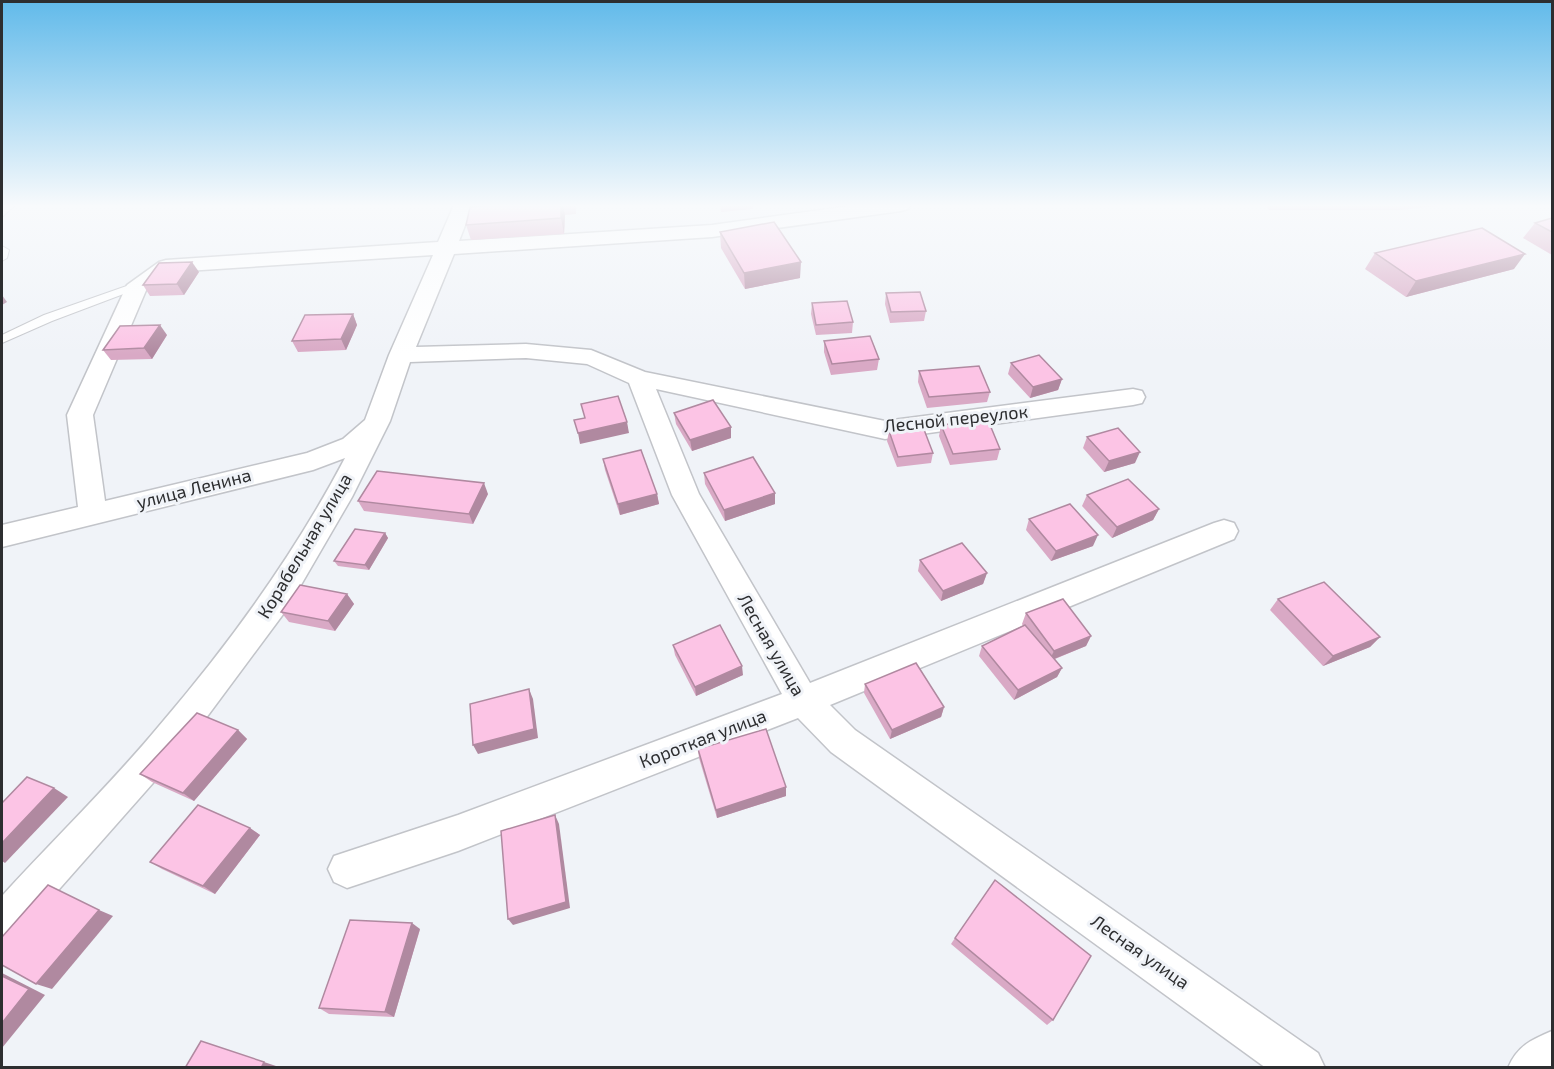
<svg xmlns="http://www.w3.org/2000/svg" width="1554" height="1069" font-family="'Exo 2',sans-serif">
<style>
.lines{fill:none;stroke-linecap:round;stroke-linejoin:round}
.service-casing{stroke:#c2c4c9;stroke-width:2}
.minor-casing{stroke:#c2c4c9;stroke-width:3}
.service{fill:#fff;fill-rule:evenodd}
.minor{fill:#fff;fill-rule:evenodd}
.wall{fill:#d9a9c5}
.shaded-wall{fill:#b089a0}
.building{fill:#fcc4e5;stroke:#b089a0;stroke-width:1.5}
.labels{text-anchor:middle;stroke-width:6;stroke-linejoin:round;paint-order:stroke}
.street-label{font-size:18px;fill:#2d2e30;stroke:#f0f3f8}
</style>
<rect width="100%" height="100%" fill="#f0f3f8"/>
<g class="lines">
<defs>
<g id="service">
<path d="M 4,205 L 15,205 L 2,217 L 2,208 Z"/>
<path d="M 2,246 L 9,250 L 7,258 L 2,261 Z"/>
<path d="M 138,282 L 142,283 L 142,287 L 52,321 L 2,343 L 2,335 L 44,315 Z"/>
</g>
<g id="minor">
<path d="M 454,205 L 473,205 L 459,241 L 712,225 L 857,205 L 910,205 L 908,209 L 901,211 L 712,237 L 454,254 L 416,347 L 526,344 L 591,350 L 645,372 L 885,421 L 1133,389 L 1142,391 L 1145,397 L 1142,403 L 1133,405 L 885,439 L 656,389 L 699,494 L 810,683 L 1214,523 L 1224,520 L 1234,523 L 1238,531 L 1234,539 L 830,705 L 855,730 L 1318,1053 L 1325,1068 L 1266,1068 L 831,752 L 798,718 L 458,851 L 347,888 L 334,882 L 328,869 L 334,856 L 458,815 L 782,694 L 672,495 L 629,383 L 587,364 L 526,358 L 410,362 L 390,421 L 352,497 L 287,609 L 183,749 L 16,938 L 2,944 L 2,896 C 54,839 110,785 159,726 C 230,643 294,555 345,458 L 313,470 L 2,547 L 2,525 L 78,507 L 67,415 L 127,285 L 159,262 L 166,260 L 438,242 ZM 433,255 L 389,355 L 365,420 L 343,439 L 307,453 L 105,501 L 93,415 L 147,288 L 171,272 Z"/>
<path d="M 1552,1031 L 1552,1068 L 1508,1068 C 1517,1046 1531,1040 1552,1031 Z"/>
</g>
</defs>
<!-- service casing -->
<use href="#service" class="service-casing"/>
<!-- minor casing -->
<use href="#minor" class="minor-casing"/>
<!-- service -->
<use href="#service" class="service"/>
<!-- minor -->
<use href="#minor" class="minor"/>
</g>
<!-- wall -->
<g class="wall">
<path d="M 490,205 L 576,205 L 576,214 L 565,215 L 564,234 L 471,240 L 466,225 Z"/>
<path d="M 720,205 L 753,205 L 753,209 L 721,212 Z"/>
<path d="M 1266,205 L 1450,205 L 1399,210 L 1269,210 Z"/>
<path d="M 1552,218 L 1552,255 L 1523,238 L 1535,223 Z"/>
<path d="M 720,232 L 800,278 L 745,289 L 721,248 Z"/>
<path d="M 1375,253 L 1514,269 L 1406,297 L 1365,269 Z"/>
<path d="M 199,272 L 184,295 L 150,296 L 143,285 Z"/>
<path d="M 886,293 L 926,311 L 924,321 L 890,323 L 885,304 Z"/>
<path d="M 812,303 L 853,322 L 852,333 L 816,335 L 811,314 Z"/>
<path d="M 353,314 L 357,325 L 346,350 L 298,352 L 292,341 Z"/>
<path d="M 167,335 L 152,359 L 111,360 L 103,350 Z"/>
<path d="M 824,341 L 879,359 L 877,370 L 831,375 L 824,352 Z"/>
<path d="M 1011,363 L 1062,379 L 1058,390 L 1030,398 L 1008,374 Z"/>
<path d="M 919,371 L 990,392 L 987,402 L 927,408 L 918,382 Z"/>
<path d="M 674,413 L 731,438 L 692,451 L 676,424 Z"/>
<path d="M 941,425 L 1000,449 L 997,460 L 950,465 L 939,436 Z"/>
<path d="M 889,431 L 933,453 L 931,463 L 897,467 L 887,441 Z"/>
<path d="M 1087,437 L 1135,463 L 1104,472 L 1083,448 Z"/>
<path d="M 603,459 L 657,494 L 659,504 L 620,515 L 605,470 Z"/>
<path d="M 704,473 L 775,504 L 725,521 L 705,484 Z"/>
<path d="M 488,494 L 473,524 L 364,511 L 358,501 Z"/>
<path d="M 1087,495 L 1159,509 L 1153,520 L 1112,538 L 1082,506 Z"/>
<path d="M 1029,519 L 1093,546 L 1051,561 L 1026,530 Z"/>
<path d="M 385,533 L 388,538 L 369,570 L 338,566 L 334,561 Z"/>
<path d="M 920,560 L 987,573 L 983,584 L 941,601 L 918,571 Z"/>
<path d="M 347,594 L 354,604 L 335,631 L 289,622 L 281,612 Z"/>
<path d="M 1278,599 L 1380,637 L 1370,647 L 1323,666 L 1270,610 Z"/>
<path d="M 1026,613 L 1091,636 L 1086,646 L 1055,659 L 1062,668 L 1057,677 L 1014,700 L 979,656 L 982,646 L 1023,626 L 1022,624 Z"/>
<path d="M 673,645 L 743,675 L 696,696 L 675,655 Z"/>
<path d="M 865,684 L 944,707 L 941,717 L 890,739 L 864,693 Z"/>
<path d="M 238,730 L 247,739 L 194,801 L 152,782 L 140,774 Z"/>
<path d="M 698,749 L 786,787 L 786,796 L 717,818 L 699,758 Z"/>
<path d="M 250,828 L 260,835 L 215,894 L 162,869 L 150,862 Z"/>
<path d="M 420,929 L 394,1017 L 329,1014 L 319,1008 Z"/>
<path d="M 955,938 L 1053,1020 L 1047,1025 L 951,944 Z"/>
</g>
<!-- shaded-wall -->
<g class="shaded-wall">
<path d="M 561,205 L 563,205 L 565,215 L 564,234 L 561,218 Z"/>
<path d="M 1525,254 L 1514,269 L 1406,297 L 1416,281 Z"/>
<path d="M 192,262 L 199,272 L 184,295 L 177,284 Z"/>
<path d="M 801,262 L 800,278 L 745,289 L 744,273 Z"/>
<path d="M 2,295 L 7,302 L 2,305 Z"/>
<path d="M 353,314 L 357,325 L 346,350 L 341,339 Z"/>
<path d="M 160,325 L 167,335 L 152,359 L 144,348 Z"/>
<path d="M 1062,379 L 1058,390 L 1030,398 L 1033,387 Z"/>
<path d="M 627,422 L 629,433 L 580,444 L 578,433 Z"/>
<path d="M 731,427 L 731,438 L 692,451 L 690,440 Z"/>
<path d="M 1140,452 L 1135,463 L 1104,472 L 1109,461 Z"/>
<path d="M 484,483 L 488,494 L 473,524 L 469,514 Z"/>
<path d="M 775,493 L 775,504 L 725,521 L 724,510 Z"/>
<path d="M 657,494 L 659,504 L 620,515 L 618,504 Z"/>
<path d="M 1159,509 L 1153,520 L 1112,538 L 1117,527 Z"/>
<path d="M 385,533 L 388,538 L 369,570 L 365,565 Z"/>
<path d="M 1098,535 L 1093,546 L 1051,561 L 1056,551 Z"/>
<path d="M 987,573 L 983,584 L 941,601 L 943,591 Z"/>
<path d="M 347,594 L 354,604 L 335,631 L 328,621 Z"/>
<path d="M 1091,636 L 1086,646 L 1049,661 L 1054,651 Z"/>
<path d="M 1380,637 L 1370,647 L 1323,666 L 1333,656 Z"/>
<path d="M 742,666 L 743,675 L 696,696 L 695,687 Z"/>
<path d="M 1062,668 L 1057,677 L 1014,700 L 1018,690 Z"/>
<path d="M 529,689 L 533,699 L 538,738 L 478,754 L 473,745 Z"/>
<path d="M 944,707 L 941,717 L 890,739 L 892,730 Z"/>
<path d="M 238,730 L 247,739 L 194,801 L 183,793 Z"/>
<path d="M 786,787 L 786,796 L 717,818 L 716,810 Z"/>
<path d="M 54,788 L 68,797 L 5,863 L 2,861 L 2,843 Z"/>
<path d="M 555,815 L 559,824 L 570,908 L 513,925 L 508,919 Z"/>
<path d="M 250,828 L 260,835 L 215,894 L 203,886 Z"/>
<path d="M 99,910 L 113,916 L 52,989 L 36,984 Z"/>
<path d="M 412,923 L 420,929 L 394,1017 L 385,1012 Z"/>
<path d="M 2,973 L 45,995 L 2,1048 Z"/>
<path d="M 264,1062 L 276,1066 L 275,1068 L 261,1068 Z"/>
</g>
<!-- building -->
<g class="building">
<path d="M 490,205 L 561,205 L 561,218 L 466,225 L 470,207 Z"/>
<path d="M 1552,218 L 1552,232 L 1535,223 Z"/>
<path d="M 774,222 L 801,262 L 744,273 L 720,232 Z"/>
<path d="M 1482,228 L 1525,254 L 1416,281 L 1375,253 Z"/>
<path d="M 192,262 L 177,284 L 143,285 L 159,263 Z"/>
<path d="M 920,292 L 926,311 L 891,312 L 886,293 Z"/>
<path d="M 847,301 L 853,322 L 816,325 L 812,303 Z"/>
<path d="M 353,314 L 341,339 L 292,341 L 305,315 Z"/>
<path d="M 160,325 L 144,348 L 103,350 L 120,326 Z"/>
<path d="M 870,336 L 879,359 L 832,364 L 824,341 Z"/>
<path d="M 1039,355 L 1062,379 L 1033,387 L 1011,363 Z"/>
<path d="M 979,366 L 990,392 L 929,397 L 919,371 Z"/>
<path d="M 618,396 L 627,422 L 578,433 L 574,420 L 585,418 L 581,404 Z"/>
<path d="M 713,400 L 731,427 L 690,440 L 674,413 Z"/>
<path d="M 988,420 L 1000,449 L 953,454 L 941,425 Z"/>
<path d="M 923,427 L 933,453 L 898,457 L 889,431 Z"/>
<path d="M 1118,428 L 1140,452 L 1109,461 L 1087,437 Z"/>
<path d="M 641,450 L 657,494 L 618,504 L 603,459 Z"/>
<path d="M 753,457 L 775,493 L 724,510 L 704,473 Z"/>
<path d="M 377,471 L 484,483 L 469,514 L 358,501 Z"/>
<path d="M 1128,479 L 1159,509 L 1117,527 L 1087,495 Z"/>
<path d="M 1070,504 L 1098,535 L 1056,551 L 1029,519 Z"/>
<path d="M 355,529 L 385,533 L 365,565 L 334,561 Z"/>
<path d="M 962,543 L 987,573 L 943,591 L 920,560 Z"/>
<path d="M 1324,582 L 1380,637 L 1333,656 L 1278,599 Z"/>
<path d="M 300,585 L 347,594 L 328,621 L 281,612 Z"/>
<path d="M 1063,599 L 1091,636 L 1054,651 L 1026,613 Z"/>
<path d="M 720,625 L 742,666 L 695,687 L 673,645 Z"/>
<path d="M 1025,625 L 1062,668 L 1018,690 L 982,646 Z"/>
<path d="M 916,663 L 944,707 L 892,730 L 865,684 Z"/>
<path d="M 529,689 L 534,729 L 473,745 L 470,704 Z"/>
<path d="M 197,713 L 238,730 L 183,793 L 140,774 Z"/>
<path d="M 766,729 L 786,787 L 716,810 L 698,749 Z"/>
<path d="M 27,777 L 54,788 L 2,843 L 2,803 Z"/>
<path d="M 198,805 L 250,828 L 203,886 L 150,862 Z"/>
<path d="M 555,815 L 566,902 L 508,919 L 501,831 Z"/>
<path d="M 995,880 L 1091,956 L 1053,1020 L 955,938 Z"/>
<path d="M 48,885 L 99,910 L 36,984 L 2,965 L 2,937 Z"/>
<path d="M 350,920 L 412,923 L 385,1012 L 319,1008 Z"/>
<path d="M 2,976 L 29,989 L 2,1023 Z"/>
<path d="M 201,1041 L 264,1062 L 261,1068 L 185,1068 Z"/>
</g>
<!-- sky -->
<linearGradient id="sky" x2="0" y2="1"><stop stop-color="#61baea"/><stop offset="0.58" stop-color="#f8fafc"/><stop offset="1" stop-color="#f8fafc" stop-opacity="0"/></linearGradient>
<rect width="1554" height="355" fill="url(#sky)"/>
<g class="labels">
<!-- street labels -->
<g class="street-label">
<text transform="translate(956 419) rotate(-6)" y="6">Лесной переулок</text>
<text transform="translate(194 489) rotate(-14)" y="6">улица Ленина</text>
<text transform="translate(305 546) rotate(-59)" y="6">Корабельная улица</text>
<text transform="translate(771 645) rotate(60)" y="6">Лесная улица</text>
<text transform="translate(703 739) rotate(-21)" y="6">Короткая улица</text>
<text transform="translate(1140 952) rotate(35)" y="6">Лесная улица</text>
</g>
</g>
<!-- border -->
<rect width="1554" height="1069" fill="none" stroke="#2d2e30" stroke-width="6"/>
</svg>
